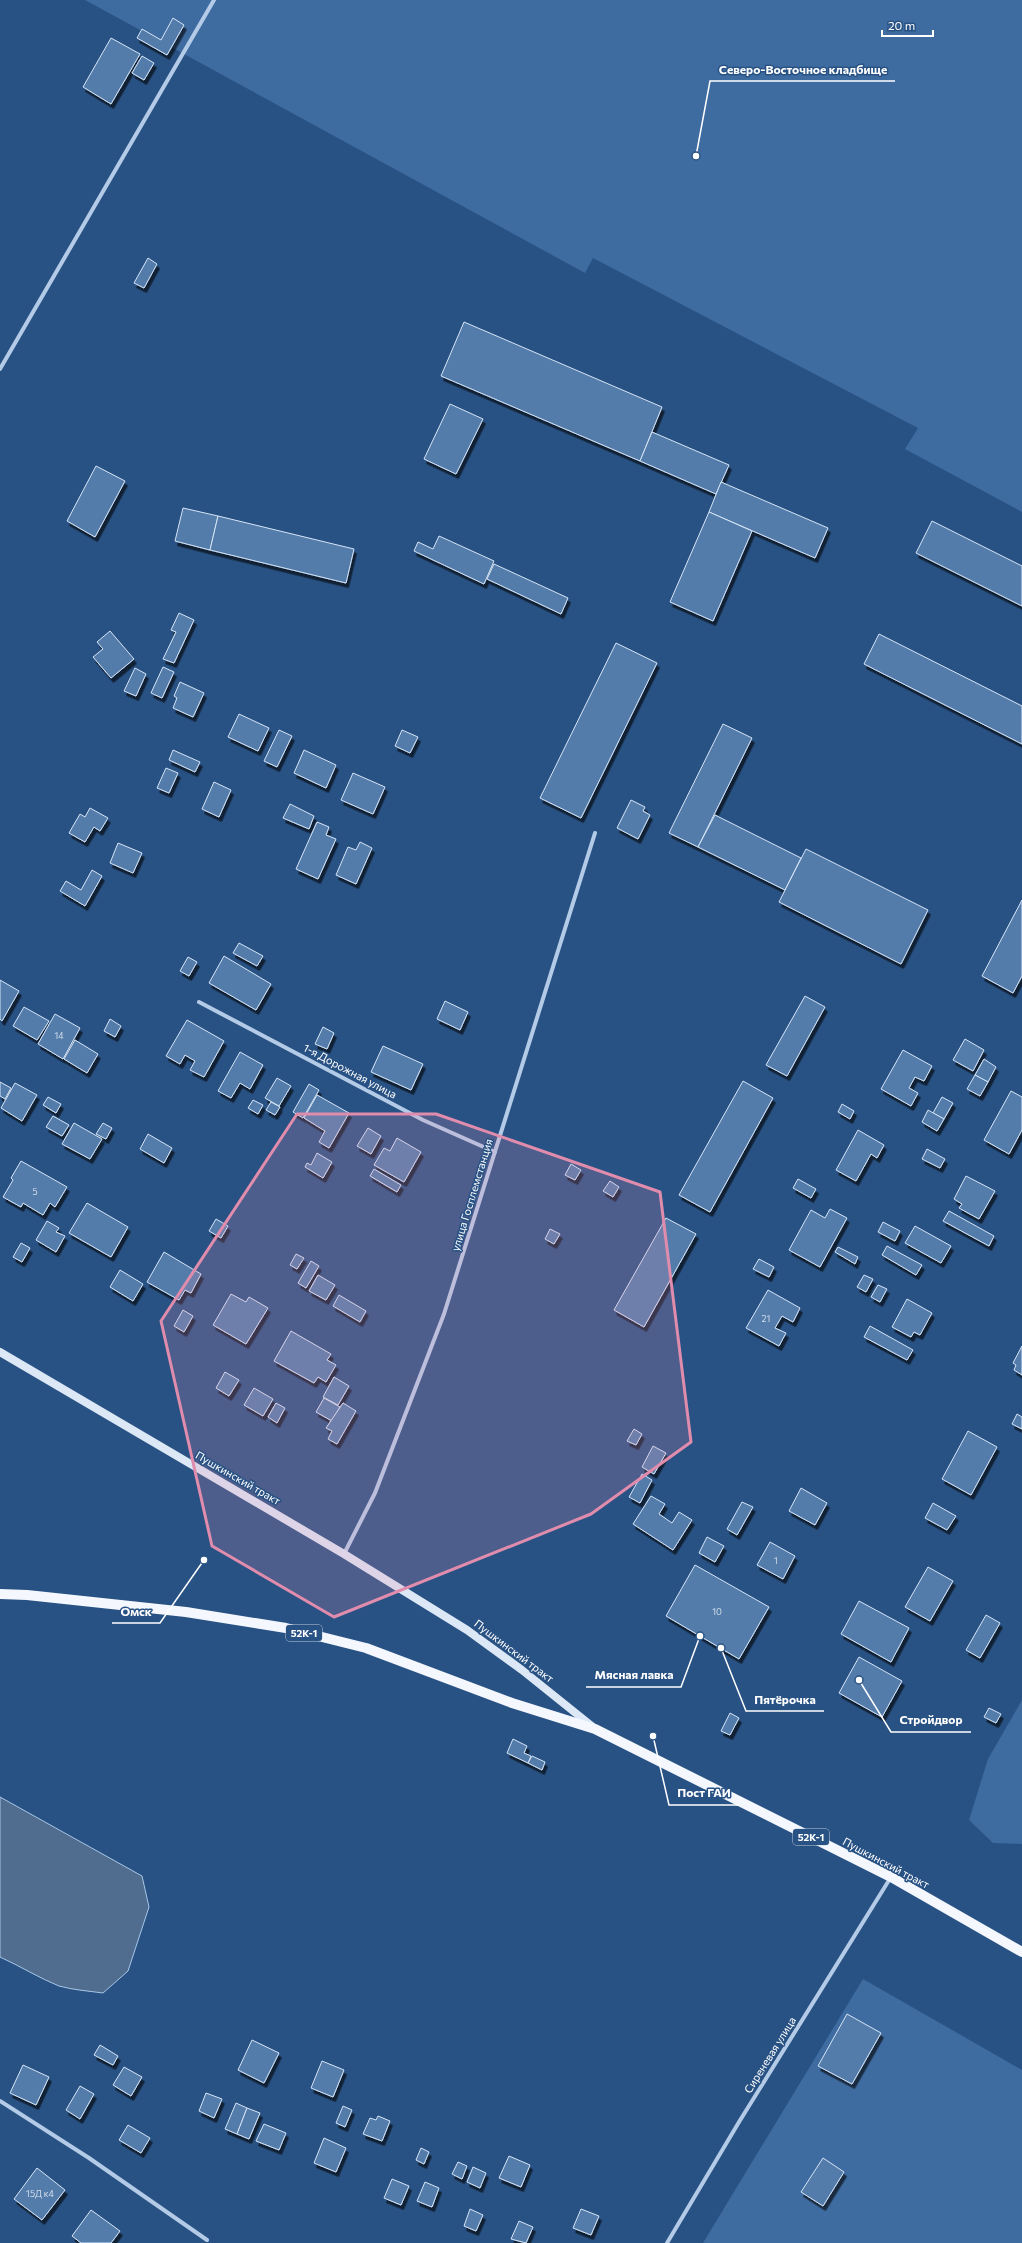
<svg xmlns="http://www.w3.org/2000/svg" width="1022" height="2243" font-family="Commissioner,sans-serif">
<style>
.green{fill:#3e6ba0}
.water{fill:#506d90;stroke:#a8c6e7}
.building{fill:#527bab;stroke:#d6e5f6;filter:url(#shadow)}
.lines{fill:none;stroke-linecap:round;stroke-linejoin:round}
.minor{stroke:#b3cbe7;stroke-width:4}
.secondary{stroke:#dce8f6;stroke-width:8}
.primary{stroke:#f4f8fe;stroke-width:10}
.marked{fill:#e08cad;fill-opacity:0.2;stroke:#e08cad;stroke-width:3;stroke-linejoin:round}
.labels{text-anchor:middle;stroke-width:3;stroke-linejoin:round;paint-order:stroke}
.number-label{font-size:9px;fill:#d4deea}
.shield{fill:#295284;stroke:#bfcbda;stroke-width:1}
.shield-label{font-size:10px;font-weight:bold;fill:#fff}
.street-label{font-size:11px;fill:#fff;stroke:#295284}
.leader{fill:none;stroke:#fff;stroke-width:1.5}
.callout-dot{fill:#fff;stroke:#295284;stroke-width:1.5}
.callout-label{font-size:12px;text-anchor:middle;font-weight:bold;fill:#fff;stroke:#295284;stroke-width:3;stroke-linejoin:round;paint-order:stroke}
</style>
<defs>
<filter id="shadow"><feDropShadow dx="2.5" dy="4.5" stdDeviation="0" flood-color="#0009"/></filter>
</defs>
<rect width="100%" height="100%" fill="#295284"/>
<!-- green -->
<g class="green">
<path d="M 85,0 L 1022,0 L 1022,512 L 905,449 L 918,428 L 593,258 L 585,273 Z"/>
<path d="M 1022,1700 L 1022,1844 L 993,1843 L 969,1820 L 988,1759 Z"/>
<path d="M 863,1979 L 1022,2070 L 1022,2243 L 703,2243 Z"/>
</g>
<!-- water -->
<path class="water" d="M 0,1797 L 142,1876 L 149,1907 L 128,1971 L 103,1993 C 89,1991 73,1990 59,1986 C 39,1978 20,1966 0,1957 Z"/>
<!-- building -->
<g class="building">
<path d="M 173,18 L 184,25 L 167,55 L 137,38 L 142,29 L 161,40 Z"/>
<path d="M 111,38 L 140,54 L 111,104 L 83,87 Z"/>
<path d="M 142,56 L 154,63 L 144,80 L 132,73 Z"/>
<path d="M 148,258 L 157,264 L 144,288 L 134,283 Z"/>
<path d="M 464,322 L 662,407 L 640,461 L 441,376 Z"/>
<path d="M 450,404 L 483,419 L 456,474 L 424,459 Z"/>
<path d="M 652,432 L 729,465 L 716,494 L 640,461 Z"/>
<path d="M 96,466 L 125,481 L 95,537 L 67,521 Z"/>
<path d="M 721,482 L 828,528 L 815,558 L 709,512 Z"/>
<path d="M 183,508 L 218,516 L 210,550 L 175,541 Z"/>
<path d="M 709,512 L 752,531 L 713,621 L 670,602 Z"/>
<path d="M 218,516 L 354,549 L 346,583 L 210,550 Z"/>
<path d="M 932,521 L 1022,566 L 1022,606 L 916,553 Z"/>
<path d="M 439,536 L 494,561 L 484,584 L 414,551 L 418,542 L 433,549 Z"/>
<path d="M 494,564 L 568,598 L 561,614 L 487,579 Z"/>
<path d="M 179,613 L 194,620 L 174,663 L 163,659 L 176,632 L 171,630 Z"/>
<path d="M 110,631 L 134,659 L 111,678 L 93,657 L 103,649 L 97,642 Z"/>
<path d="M 879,634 L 1022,706 L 1022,744 L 864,664 Z"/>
<path d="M 616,643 L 657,663 L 581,818 L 540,798 Z"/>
<path d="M 163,667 L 174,672 L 162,698 L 151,693 Z"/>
<path d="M 135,668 L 146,674 L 136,696 L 124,691 Z"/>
<path d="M 180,682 L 204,693 L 193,717 L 173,708 L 177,698 L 174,696 Z"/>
<path d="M 239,714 L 269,728 L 258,751 L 228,737 Z"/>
<path d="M 723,724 L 752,738 L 698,847 L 669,833 Z"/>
<path d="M 279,730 L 292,736 L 277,767 L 264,761 Z"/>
<path d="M 402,730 L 418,737 L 410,753 L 395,746 Z"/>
<path d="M 173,750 L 200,762 L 195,772 L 169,760 Z"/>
<path d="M 304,750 L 336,765 L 326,788 L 294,773 Z"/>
<path d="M 166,768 L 178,773 L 169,793 L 157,788 Z"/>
<path d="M 353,773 L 385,787 L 373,814 L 341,800 Z"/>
<path d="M 214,782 L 231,790 L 219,817 L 202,809 Z"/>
<path d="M 631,800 L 645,807 L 643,811 L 650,815 L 638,839 L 617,828 Z"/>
<path d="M 290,804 L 314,816 L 309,829 L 283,818 Z"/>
<path d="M 90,808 L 108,818 L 100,831 L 94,827 L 85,842 L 69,833 L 80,814 L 85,817 Z"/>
<path d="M 715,815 L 801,858 L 785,890 L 698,847 Z"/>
<path d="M 317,822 L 329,827 L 326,835 L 336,839 L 318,879 L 296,869 Z"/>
<path d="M 360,842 L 372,848 L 356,884 L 336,875 L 348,847 L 356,850 Z"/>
<path d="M 118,843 L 142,853 L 133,873 L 110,863 Z"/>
<path d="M 806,849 L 928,910 L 901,964 L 779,902 Z"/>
<path d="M 92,870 L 102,876 L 85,906 L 60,891 L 66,881 L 81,890 Z"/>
<path d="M 1022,900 L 1022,976 L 1013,993 L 982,976 Z"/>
<path d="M 239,943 L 263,956 L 257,966 L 233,953 Z"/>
<path d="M 224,956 L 271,984 L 256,1010 L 209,983 Z"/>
<path d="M 188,957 L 197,962 L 189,976 L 180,971 Z"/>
<path d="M 0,980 L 19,991 L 2,1021 L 0,1019 Z"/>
<path d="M 805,996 L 825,1007 L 787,1076 L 766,1065 Z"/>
<path d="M 445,1001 L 468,1012 L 460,1030 L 437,1019 Z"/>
<path d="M 24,1007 L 49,1021 L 37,1040 L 13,1026 Z"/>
<path d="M 55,1014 L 80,1028 L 63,1059 L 38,1044 Z"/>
<path d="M 110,1019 L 121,1026 L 115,1037 L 104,1031 Z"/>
<path d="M 187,1020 L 224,1041 L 204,1077 L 190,1070 L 195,1061 L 185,1055 L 180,1064 L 166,1056 Z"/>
<path d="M 323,1027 L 334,1033 L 327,1049 L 315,1044 Z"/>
<path d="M 965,1039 L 984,1050 L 973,1071 L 953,1060 Z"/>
<path d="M 75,1040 L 98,1054 L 87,1073 L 64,1059 Z"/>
<path d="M 383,1046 L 423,1064 L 411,1090 L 371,1072 Z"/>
<path d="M 903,1050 L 932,1066 L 924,1081 L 915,1077 L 909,1088 L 918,1093 L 911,1106 L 881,1089 Z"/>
<path d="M 240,1052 L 263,1065 L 250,1089 L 240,1083 L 231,1098 L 218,1091 Z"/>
<path d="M 984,1059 L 996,1067 L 988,1082 L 975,1075 Z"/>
<path d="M 975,1075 L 988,1082 L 980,1096 L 967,1089 Z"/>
<path d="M 277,1078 L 291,1086 L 279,1106 L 265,1098 Z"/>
<path d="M 743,1081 L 773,1098 L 710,1212 L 679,1195 Z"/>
<path d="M 0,1082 L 11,1088 L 5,1099 L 0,1096 Z"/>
<path d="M 15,1083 L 37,1095 L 22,1121 L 1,1108 Z"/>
<path d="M 309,1084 L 319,1090 L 303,1118 L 293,1112 Z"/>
<path d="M 1011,1091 L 1022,1097 L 1022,1130 L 1009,1154 L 984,1140 Z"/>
<path d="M 317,1095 L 349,1113 L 329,1148 L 319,1142 L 325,1131 L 304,1118 Z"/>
<path d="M 48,1097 L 61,1104 L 56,1113 L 43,1105 Z"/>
<path d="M 942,1097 L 953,1103 L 944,1119 L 933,1113 Z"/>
<path d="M 253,1100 L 263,1105 L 258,1114 L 248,1108 Z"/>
<path d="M 271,1102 L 280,1107 L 275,1115 L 266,1110 Z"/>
<path d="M 842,1104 L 854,1111 L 850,1119 L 838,1112 Z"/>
<path d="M 928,1110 L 944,1119 L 937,1131 L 922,1122 Z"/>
<path d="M 53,1116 L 69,1125 L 62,1136 L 46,1127 Z"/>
<path d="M 74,1123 L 102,1139 L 90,1159 L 62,1144 Z"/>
<path d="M 103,1123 L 112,1128 L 106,1139 L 96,1134 Z"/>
<path d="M 368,1128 L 381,1136 L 371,1154 L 357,1146 Z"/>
<path d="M 858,1130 L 884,1145 L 877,1158 L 871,1154 L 856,1181 L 836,1170 Z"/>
<path d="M 148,1134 L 172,1148 L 164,1163 L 140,1149 Z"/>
<path d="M 397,1138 L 421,1152 L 404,1182 L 374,1165 L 384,1148 L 390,1151 Z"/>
<path d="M 927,1149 L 945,1159 L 940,1168 L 922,1159 Z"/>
<path d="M 317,1153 L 332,1162 L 323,1178 L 305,1167 L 307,1163 L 311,1165 Z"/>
<path d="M 21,1161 L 67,1187 L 55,1207 L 50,1203 L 43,1215 L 23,1203 L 21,1207 L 3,1197 L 13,1180 L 11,1178 Z"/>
<path d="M 571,1164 L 581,1170 L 575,1180 L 565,1175 Z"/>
<path d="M 374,1169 L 401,1185 L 397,1192 L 370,1176 Z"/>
<path d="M 966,1176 L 995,1191 L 979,1219 L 959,1208 L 962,1204 L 954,1199 Z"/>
<path d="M 798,1179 L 816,1189 L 811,1198 L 793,1188 Z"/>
<path d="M 610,1181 L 619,1187 L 613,1197 L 603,1191 Z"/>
<path d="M 87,1203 L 128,1227 L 111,1257 L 69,1233 Z"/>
<path d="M 830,1209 L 847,1218 L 820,1267 L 789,1250 L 811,1210 L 825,1218 Z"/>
<path d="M 949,1211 L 994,1236 L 989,1246 L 943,1221 Z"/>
<path d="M 666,1218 L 696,1234 L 644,1327 L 614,1310 Z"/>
<path d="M 216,1219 L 228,1226 L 221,1238 L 209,1231 Z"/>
<path d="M 47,1221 L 59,1228 L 56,1232 L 65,1236 L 56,1252 L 36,1240 Z"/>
<path d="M 883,1222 L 900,1231 L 895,1241 L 878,1232 Z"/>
<path d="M 915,1226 L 951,1246 L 941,1263 L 905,1243 Z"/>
<path d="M 550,1229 L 560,1234 L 554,1244 L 545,1239 Z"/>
<path d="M 21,1243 L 30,1248 L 22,1262 L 13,1257 Z"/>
<path d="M 887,1246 L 922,1265 L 916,1275 L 882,1255 Z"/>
<path d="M 838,1247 L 858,1257 L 855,1264 L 835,1252 Z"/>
<path d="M 164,1252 L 201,1274 L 191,1293 L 185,1290 L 179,1300 L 147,1282 Z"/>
<path d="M 296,1254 L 304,1258 L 297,1269 L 290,1265 Z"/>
<path d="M 759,1259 L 774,1267 L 769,1277 L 753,1269 Z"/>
<path d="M 311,1261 L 319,1266 L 306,1288 L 298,1283 Z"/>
<path d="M 120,1270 L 143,1284 L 133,1301 L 110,1287 Z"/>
<path d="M 318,1275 L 335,1285 L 326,1300 L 309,1291 Z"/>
<path d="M 864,1275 L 873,1279 L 866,1292 L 857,1287 Z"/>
<path d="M 878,1285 L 887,1289 L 880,1302 L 871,1297 Z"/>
<path d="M 768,1290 L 800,1308 L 793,1322 L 782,1316 L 775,1328 L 786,1333 L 779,1346 L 746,1328 Z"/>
<path d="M 231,1294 L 246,1302 L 249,1297 L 268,1308 L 246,1344 L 213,1325 Z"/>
<path d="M 339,1295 L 366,1311 L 360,1322 L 333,1306 Z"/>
<path d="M 907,1299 L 932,1313 L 920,1335 L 914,1332 L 911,1337 L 892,1327 Z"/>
<path d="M 183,1310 L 193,1316 L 184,1332 L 174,1326 Z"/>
<path d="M 870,1326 L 913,1350 L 907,1360 L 864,1337 Z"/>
<path d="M 291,1331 L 331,1354 L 327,1360 L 336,1365 L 326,1382 L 318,1377 L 314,1383 L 274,1361 Z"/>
<path d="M 1022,1346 L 1022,1375 L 1014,1370 L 1016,1365 L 1013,1363 Z"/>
<path d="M 225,1372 L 239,1380 L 229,1396 L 216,1388 Z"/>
<path d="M 334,1377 L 349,1386 L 338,1405 L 323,1397 Z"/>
<path d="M 254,1388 L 273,1399 L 263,1416 L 244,1405 Z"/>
<path d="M 324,1398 L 340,1407 L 332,1421 L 316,1412 Z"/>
<path d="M 276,1403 L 285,1408 L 277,1423 L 268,1417 Z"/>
<path d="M 343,1403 L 356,1411 L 337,1444 L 328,1439 L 332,1431 L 326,1428 Z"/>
<path d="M 1017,1414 L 1022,1417 L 1022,1429 L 1012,1424 Z"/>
<path d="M 634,1429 L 642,1434 L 636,1445 L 627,1441 Z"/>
<path d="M 968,1431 L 997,1447 L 971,1495 L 942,1479 Z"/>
<path d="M 653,1446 L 666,1453 L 654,1474 L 642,1467 Z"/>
<path d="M 642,1474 L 652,1480 L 640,1503 L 629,1497 Z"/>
<path d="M 801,1488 L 827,1503 L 815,1525 L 789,1511 Z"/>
<path d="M 651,1496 L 665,1504 L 659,1514 L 672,1523 L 679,1512 L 692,1520 L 673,1550 L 633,1524 Z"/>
<path d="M 742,1502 L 753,1507 L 737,1535 L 727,1529 Z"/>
<path d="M 933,1503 L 956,1516 L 947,1530 L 925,1518 Z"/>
<path d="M 707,1537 L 724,1546 L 715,1562 L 699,1553 Z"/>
<path d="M 770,1542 L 795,1556 L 783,1579 L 757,1565 Z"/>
<path d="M 695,1565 L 769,1607 L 739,1659 L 666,1616 Z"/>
<path d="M 928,1567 L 953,1581 L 930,1621 L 905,1607 Z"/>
<path d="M 859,1601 L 909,1628 L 891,1662 L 841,1634 Z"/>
<path d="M 986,1615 L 1000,1623 L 980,1658 L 966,1650 Z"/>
<path d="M 859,1657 L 902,1681 L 882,1717 L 839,1693 Z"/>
<path d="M 989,1708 L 1001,1714 L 996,1723 L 984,1717 Z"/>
<path d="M 730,1713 L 739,1718 L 730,1735 L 721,1731 Z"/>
<path d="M 513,1739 L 527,1746 L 524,1753 L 531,1756 L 528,1763 L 507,1753 Z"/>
<path d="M 532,1756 L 545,1762 L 542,1770 L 528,1763 Z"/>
<path d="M 847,2014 L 881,2033 L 852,2084 L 818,2066 Z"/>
<path d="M 252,2040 L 279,2053 L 264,2083 L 238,2070 Z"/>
<path d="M 100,2045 L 118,2056 L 113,2065 L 94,2055 Z"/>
<path d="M 322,2061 L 344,2070 L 333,2097 L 311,2088 Z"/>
<path d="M 23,2065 L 49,2077 L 36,2105 L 10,2093 Z"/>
<path d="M 124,2067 L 142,2077 L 131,2096 L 113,2085 Z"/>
<path d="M 80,2086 L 94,2094 L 80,2119 L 66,2110 Z"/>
<path d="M 206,2093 L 222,2099 L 214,2118 L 199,2111 Z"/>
<path d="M 236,2103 L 247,2108 L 237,2134 L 225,2129 Z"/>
<path d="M 343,2106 L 352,2110 L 345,2127 L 336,2123 Z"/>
<path d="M 247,2108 L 260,2113 L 249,2139 L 237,2134 Z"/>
<path d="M 378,2116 L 390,2121 L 382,2141 L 363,2134 L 370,2118 L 376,2120 Z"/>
<path d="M 264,2124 L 286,2133 L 279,2150 L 256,2141 Z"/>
<path d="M 128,2125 L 150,2138 L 141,2153 L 119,2140 Z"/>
<path d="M 324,2138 L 346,2148 L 336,2172 L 314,2163 Z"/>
<path d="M 421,2148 L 429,2152 L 424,2164 L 416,2160 Z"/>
<path d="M 509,2156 L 530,2165 L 521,2187 L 499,2178 Z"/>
<path d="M 823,2158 L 844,2172 L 823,2206 L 801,2192 Z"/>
<path d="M 458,2162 L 467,2166 L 462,2179 L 452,2174 Z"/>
<path d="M 473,2167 L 486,2173 L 480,2188 L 467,2182 Z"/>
<path d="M 37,2168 L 65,2190 L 42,2220 L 14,2199 Z"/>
<path d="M 392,2179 L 409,2186 L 401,2205 L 384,2198 Z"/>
<path d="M 425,2182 L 439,2188 L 432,2207 L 417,2201 Z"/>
<path d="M 470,2209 L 483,2215 L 476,2231 L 464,2226 Z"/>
<path d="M 581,2209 L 599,2216 L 591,2235 L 573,2228 Z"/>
<path d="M 91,2210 L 120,2231 L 111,2243 L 81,2243 L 72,2236 Z"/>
<path d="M 519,2221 L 533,2227 L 526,2243 L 511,2239 Z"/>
</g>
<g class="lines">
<!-- minor -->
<g class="minor">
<path d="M 0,369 L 214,0"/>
<path d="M 199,1002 L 423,1120 L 495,1152"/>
<path d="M 344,1554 L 375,1493 L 444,1314 L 595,833"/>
<path d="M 0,2101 L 89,2158 L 207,2240"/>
<path d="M 667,2243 L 739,2122 L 891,1877"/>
</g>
<!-- secondary -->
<path class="secondary" d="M 0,1352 L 344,1554 L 467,1630 L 522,1670 L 593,1727"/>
<!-- primary -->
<path class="primary" d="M 0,1594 L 27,1595 L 186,1612 L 286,1628 L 366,1648 L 512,1703 L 595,1729 L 891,1877 L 1022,1952"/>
</g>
<!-- marked area -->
<path class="marked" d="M 297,1114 L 436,1114 L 660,1192 L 691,1442 L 591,1514 L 334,1617 L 212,1546 L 161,1321 Z"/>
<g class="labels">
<!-- number labels -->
<g class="number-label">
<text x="59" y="1039">14</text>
<text x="35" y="1195">5</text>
<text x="766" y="1322">21</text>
<text x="776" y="1564">1</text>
<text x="717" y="1615">10</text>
<text x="40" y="2197">15Д к4</text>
</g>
<!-- shield labels -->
<g class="shield">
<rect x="286" y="1625" width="36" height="16" rx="3"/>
<rect x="793" y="1829" width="36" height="16" rx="3"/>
</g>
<g class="shield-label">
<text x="304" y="1637">52К-1</text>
<text x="811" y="1841">52К-1</text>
</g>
<!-- street labels -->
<g class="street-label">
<text transform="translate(350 1071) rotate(28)" y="4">1-я Дорожная улица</text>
<text transform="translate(472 1195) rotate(-73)" y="4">улица Госплемстанция</text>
<text transform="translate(238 1478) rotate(30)" y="4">Пушкинский тракт</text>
<text transform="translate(514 1651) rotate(37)" y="4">Пушкинский тракт</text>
<text transform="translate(886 1863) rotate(28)" y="4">Пушкинский тракт</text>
<text transform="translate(770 2055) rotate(-58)" y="4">Сиреневая улица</text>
</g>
</g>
<!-- callouts -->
<path class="leader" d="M696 156L710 81H895M204 1560L160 1623H112M700 1636L681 1687H586M721 1648L746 1711H824M859 1680L891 1732H971M653 1736L669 1805H739"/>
<g class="callout-dot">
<circle cx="696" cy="156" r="4"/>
<circle cx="204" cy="1560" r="4"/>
<circle cx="700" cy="1636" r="4"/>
<circle cx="721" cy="1648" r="4"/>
<circle cx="859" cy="1680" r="4"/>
<circle cx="653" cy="1736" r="4"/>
</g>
<g class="callout-label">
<text x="803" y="74">Северо-Восточное кладбище</text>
<text x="136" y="1616">Омск</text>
<text x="634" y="1679">Мясная лавка</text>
<text x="785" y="1704">Пятёрочка</text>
<text x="931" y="1724">Стройдвор</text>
<text x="704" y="1797">Пост ГАИ</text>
</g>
<!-- scale -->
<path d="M882 30v6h51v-6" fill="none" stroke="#ffffff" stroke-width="2"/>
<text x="888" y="30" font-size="12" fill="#ffffff" stroke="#295284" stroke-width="3" paint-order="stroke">20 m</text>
</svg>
